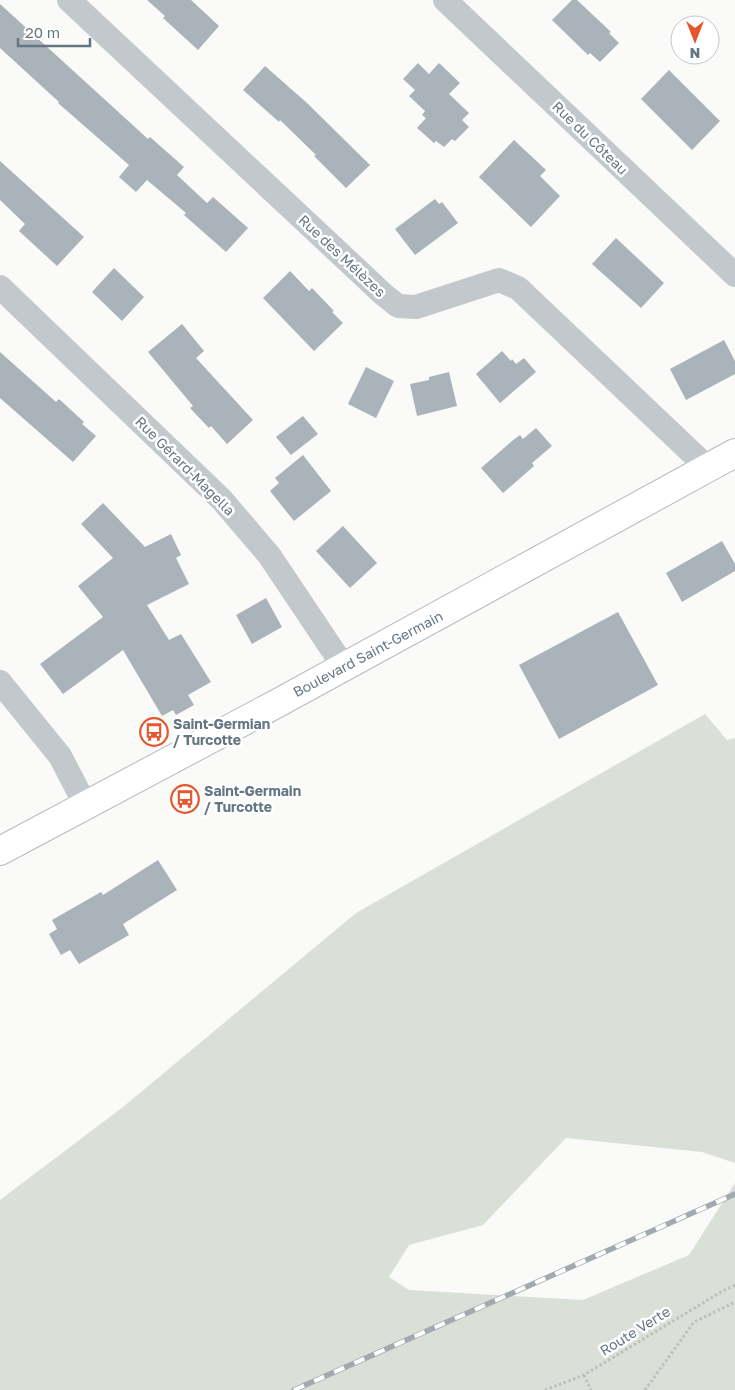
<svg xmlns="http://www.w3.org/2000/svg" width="735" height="1390" font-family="'Golos Text',sans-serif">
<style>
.green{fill:#dadfd7}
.building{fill:#aab3b9}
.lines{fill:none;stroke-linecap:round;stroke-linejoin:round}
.primary-casing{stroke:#b5babe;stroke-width:30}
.path{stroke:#bbbfc2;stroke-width:3;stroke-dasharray:2.5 2.5;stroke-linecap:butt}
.street{stroke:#c3c8cc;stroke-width:24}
.primary{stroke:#fff;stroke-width:28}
.rail-casing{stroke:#a2aab0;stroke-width:5.5}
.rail{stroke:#fff;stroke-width:4;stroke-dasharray:11;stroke-linecap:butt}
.labels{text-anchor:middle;stroke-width:5;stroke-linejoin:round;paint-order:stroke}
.street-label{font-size:14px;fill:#657683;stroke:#fff}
.poi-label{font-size:14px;font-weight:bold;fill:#657683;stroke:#fff;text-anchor:start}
</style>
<rect width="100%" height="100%" fill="#fafaf8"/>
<!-- green -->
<path class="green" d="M 705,714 L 727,740 L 735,738 L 735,1163 L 702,1152 L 566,1138 L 483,1225 L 409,1245 L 389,1277 L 409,1290 L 583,1300 L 689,1255 L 735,1183 L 735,1390 L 0,1390 L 0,1200 L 123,1107 L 356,913 Z"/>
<!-- building -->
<g class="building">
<path d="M 147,0 L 191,0 L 219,26 L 198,50 L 163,18 L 165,16 Z"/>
<path d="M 572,0 L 577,0 L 611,32 L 609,33 L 619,43 L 600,62 L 590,53 L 588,55 L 552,20 Z"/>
<path d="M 0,4 L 148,139 L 150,137 L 184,167 L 177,175 L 207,203 L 213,197 L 248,228 L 226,252 L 184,215 L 186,213 L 147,180 L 136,192 L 119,177 L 129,165 L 58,103 L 59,102 L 0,48 Z"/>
<path d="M 418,63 L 429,74 L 439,63 L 460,83 L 449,94 L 469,113 L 462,120 L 469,127 L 455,141 L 452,139 L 444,147 L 436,141 L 434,143 L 417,128 L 426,118 L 422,115 L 425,111 L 409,96 L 415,90 L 403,79 Z"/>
<path d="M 265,66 L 307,103 L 370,165 L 346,188 L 314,156 L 316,155 L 280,120 L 279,122 L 243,90 Z"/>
<path d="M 669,70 L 720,121 L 692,150 L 641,99 Z"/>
<path d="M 514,140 L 546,170 L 540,176 L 560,196 L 531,227 L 479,177 Z"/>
<path d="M 0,161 L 84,237 L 57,266 L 19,231 L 25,224 L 0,200 Z"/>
<path d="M 435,199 L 439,204 L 442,202 L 458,223 L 415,255 L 395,229 Z"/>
<path d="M 616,238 L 664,283 L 641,308 L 592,264 Z"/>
<path d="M 114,268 L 144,297 L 122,321 L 92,292 Z"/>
<path d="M 290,271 L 309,291 L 312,288 L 334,311 L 332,312 L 343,323 L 314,351 L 263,298 Z"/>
<path d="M 182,324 L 204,351 L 196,358 L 253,420 L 227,444 L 211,426 L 209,428 L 190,408 L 193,406 L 148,352 Z"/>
<path d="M 724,340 L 735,361 L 735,374 L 686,400 L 670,369 Z"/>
<path d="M 502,351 L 511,361 L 512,359 L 516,364 L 524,358 L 536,372 L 500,403 L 476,374 Z"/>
<path d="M 0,352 L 56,402 L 59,399 L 84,422 L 82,424 L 96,436 L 73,462 L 0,398 Z"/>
<path d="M 366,367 L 394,381 L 376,418 L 348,404 Z"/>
<path d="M 449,372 L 457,406 L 417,416 L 410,384 L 429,380 L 429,377 Z"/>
<path d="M 303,416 L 318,434 L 291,455 L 276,437 Z"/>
<path d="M 536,428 L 552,446 L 532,463 L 534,466 L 503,493 L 481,468 L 512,441 L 520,435 L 523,439 Z"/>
<path d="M 303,455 L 331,491 L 294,521 L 270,491 L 279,483 L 275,478 Z"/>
<path d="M 103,503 L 145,547 L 171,534 L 181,555 L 176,558 L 189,584 L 147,605 L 169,640 L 181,634 L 211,682 L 188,695 L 194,705 L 176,715 L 173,710 L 162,716 L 123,650 L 63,694 L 40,664 L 103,617 L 78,586 L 113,558 L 81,524 Z"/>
<path d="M 343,526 L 377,563 L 350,588 L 316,551 Z"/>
<path d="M 722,541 L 735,564 L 735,571 L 682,602 L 666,573 Z"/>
<path d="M 266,598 L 282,627 L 252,644 L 236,615 Z"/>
<path d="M 618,612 L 658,685 L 559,739 L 519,665 Z"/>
<path d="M 158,860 L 177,890 L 123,924 L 129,935 L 79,964 L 70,950 L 61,955 L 49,934 L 57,929 L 52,920 L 101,892 L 103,895 Z"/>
</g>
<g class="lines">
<defs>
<path id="primary" d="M 0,851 L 276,704 L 735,453"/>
</defs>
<!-- primary casing -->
<use href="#primary" class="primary-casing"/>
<!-- path -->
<g class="path">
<path d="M 584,1375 L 591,1390"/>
<path d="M 545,1390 L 584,1375 L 721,1292 L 735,1285"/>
<path d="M 645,1390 L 694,1322 L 735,1302"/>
</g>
<!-- street -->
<g class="street">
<path d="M 69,0 L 383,294 L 398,306 L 416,307 L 499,280 L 518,288 L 709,469"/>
<path d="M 445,0 L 735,275"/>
<path d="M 0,287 L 222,500 L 269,555 L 344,667"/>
<path d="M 0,682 L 60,756 L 86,806"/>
</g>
<!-- primary -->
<use href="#primary" class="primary"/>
<defs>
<path id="rail" d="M 294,1390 L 735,1194"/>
</defs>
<!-- rail casing -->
<use href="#rail" class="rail-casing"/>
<!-- rail -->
<use href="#rail" class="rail"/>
</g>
<!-- icons -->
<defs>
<symbol id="bus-ring" viewBox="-11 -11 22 22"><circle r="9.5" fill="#fff" stroke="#e4572e" stroke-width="1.5"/><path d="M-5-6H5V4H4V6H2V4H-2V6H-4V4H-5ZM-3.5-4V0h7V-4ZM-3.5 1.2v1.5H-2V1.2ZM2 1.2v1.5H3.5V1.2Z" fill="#e4572e"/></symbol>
</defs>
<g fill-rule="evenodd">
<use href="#bus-ring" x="138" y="716" width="32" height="32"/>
<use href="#bus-ring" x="169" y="783" width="32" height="32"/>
</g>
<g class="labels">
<!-- street labels -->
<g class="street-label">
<text transform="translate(590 138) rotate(44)" y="5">Rue du Côteau</text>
<text transform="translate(342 256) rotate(43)" y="5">Rue des Mélèzes</text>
<text transform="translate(185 466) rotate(45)" y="5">Rue Gérard-Magella</text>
<text transform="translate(368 654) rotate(-28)" y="5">Boulevard Saint-Germain</text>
<text transform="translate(635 1331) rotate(-32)" y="5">Route Verte</text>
</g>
<!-- poi labels -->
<g class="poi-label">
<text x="173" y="729">Saint-Germian<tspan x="173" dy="16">/ Turcotte</tspan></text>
<text x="204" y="796">Saint-Germain<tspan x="204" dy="16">/ Turcotte</tspan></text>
</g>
</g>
<!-- north arrow -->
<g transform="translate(695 40) rotate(180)"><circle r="24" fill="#ffffff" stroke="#c1c8cd"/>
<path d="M0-4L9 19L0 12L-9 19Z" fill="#e4572e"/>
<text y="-8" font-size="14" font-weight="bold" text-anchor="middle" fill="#657683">N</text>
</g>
<!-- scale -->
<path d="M18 38v8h72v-8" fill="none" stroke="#657683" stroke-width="2.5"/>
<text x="25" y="38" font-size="15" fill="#657683" stroke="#ffffff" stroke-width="4" paint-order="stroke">20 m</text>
</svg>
